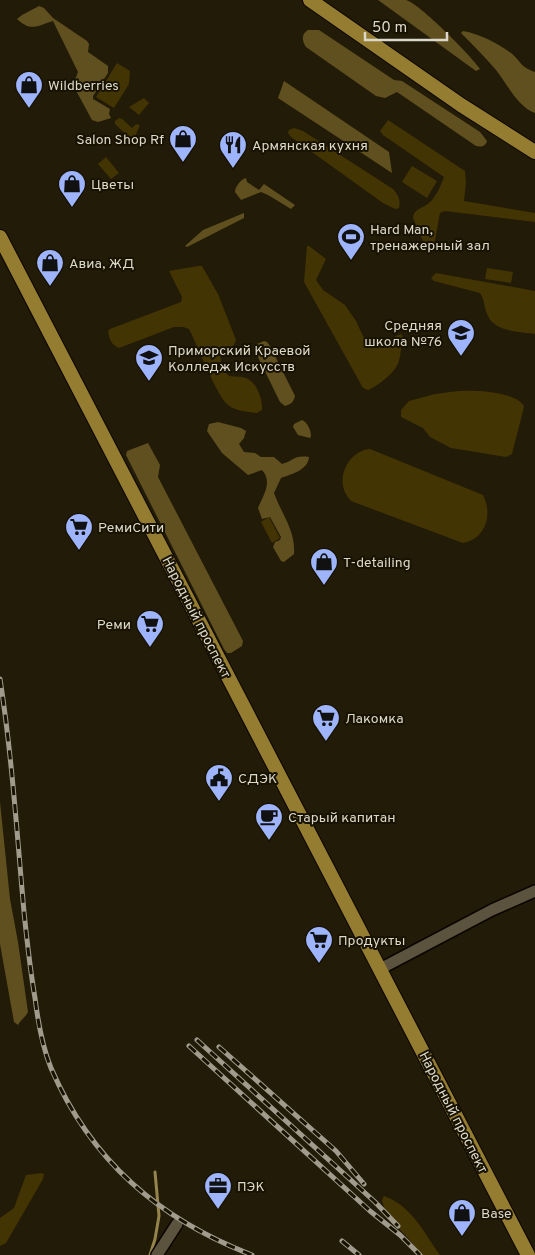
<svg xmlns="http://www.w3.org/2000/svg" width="535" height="1255" font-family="Overpass,sans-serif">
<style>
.green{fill:#433404}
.forest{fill:#60501f}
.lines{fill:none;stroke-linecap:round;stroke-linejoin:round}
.stream{stroke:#95844c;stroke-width:3}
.minor-casing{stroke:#0b0500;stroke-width:14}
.primary-casing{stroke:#0b0500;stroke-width:16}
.minor{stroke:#5b533d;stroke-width:11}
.primary{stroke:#947c30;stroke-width:14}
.rail-casing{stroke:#a09b8c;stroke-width:5}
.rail{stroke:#181201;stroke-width:3;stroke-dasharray:9;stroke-linecap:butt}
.labels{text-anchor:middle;stroke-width:4;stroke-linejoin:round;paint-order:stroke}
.poi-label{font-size:14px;fill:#dcd8cb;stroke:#181201;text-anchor:start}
.street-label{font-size:14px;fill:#dcd8cb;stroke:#181201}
</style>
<rect width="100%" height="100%" fill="#221b07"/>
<!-- green -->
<g class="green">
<path d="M 117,63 L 130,71 L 129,84 L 114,108 L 96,97 Z"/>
<path d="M 144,98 L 149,103 L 139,115 L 129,107 Z"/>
<path d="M 119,118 L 122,119 L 132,128 L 136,124 L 140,125 L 134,139 L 132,140 L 115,124 L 115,121 Z"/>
<path d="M 388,120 L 465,171 L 466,182 L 464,201 L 535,213 L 535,222 L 445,211 L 440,213 L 434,246 L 428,248 L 425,246 L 413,218 C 414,208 423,209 430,202 C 436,197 441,185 444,177 L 383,135 L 380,131 Z"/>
<path d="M 294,128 L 303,131 L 393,189 C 398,195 401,200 399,208 L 395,209 L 383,203 L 291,137 L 288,133 L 289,130 Z"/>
<path d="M 106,157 L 119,173 L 111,179 L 98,164 Z"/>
<path d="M 412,166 L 437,181 L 427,198 L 402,182 Z"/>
<path d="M 307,246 L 309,246 L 326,259 L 316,280 L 323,290 L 345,305 L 356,321 L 363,336 L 371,345 C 382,349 390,337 401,334 L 403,337 C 401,345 401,354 399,361 C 396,372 378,386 368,390 L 363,388 L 304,282 Z"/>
<path d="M 198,266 L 202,266 L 218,294 L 236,340 L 234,345 L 221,353 C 219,361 224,371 229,376 C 235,377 241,376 246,378 C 257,382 263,400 262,410 L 257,413 C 248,412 235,411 228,405 C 217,397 197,344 189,329 L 183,327 L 174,327 L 119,348 C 111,345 109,338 108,331 L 110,329 L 181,302 L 182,297 L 169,271 Z"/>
<path d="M 487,268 L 513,272 L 511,283 L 485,279 Z"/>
<path d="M 436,273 L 535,291 L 535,334 C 521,332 495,332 488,316 C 484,309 485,300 480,293 L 434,281 L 431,278 Z"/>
<path d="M 458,391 C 474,390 515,391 524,406 L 523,411 L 512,454 L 506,457 L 451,448 L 430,437 L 423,428 L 401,417 L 401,410 L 409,401 L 435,394 Z"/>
<path d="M 370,449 L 483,495 C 493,514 486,539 463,543 L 351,501 C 347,496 344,492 343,486 C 340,469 353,450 370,449 Z"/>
<path d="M 269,517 L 280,538 L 272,543 L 261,522 Z"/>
<path d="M 42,1173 L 44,1174 L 43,1179 L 6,1243 L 0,1246 L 0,1218 L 14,1208 L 26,1175 Z"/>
<path d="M 384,1196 C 412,1206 424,1233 440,1255 L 420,1255 C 410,1235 387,1223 382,1200 Z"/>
</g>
<!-- forest -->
<g class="forest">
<path d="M 378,0 C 386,0 397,0 406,0 C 420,4 471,56 480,69 L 476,71 Z"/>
<path d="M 39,6 L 44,8 L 53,18 L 87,41 L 89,44 L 88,52 L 108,66 L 108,73 L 93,96 L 93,99 L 110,109 L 109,114 L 111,118 L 98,122 L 92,120 L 73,85 L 78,72 L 53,21 C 37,26 31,32 17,19 L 22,15 Z"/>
<path d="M 308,30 L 319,30 L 394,80 L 402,81 L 480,132 L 487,141 C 485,147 481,147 476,146 L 397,92 L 385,98 L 376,96 L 306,47 C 302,41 301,34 308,30 Z"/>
<path d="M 463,31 C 480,34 497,43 511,53 C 521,61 520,67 535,72 L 535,113 C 518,107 507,84 496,70 C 485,57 473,45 461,33 Z"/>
<path d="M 284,81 L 389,152 L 392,173 L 278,98 Z"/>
<path d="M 246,178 L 247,182 L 259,190 L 264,184 L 295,205 L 291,209 L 268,195 L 261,192 L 241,200 L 235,192 C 235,187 241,179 246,178 Z"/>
<path d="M 244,213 L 244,218 L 187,247 L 185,246 L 203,230 Z"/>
<path d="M 264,341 L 267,342 L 270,346 L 295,396 C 293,403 291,404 285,406 L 280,402 L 255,351 L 257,344 Z"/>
<path d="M 302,420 C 307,422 311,430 311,436 L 310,438 L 298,435 L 293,427 L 294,424 Z"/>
<path d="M 218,422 L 241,428 L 246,431 L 244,438 L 239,444 L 244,452 L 255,453 L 261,457 L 274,457 L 282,464 C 294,461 293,455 309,457 C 308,470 292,474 281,478 L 274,493 C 281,513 296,531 294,554 L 284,562 L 281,561 L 273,547 L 275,542 L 280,540 L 281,537 L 270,517 L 262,519 L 258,508 C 263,496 273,482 262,470 L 248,475 L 222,453 L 207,431 L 209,424 Z"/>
<path d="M 148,443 L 160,465 L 158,477 L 243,641 L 242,646 L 231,653 L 227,653 L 224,649 L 126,455 L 127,451 Z"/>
<path d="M 0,802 L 10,899 L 18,942 L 28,1012 C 25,1018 21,1019 18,1025 L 14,1022 L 0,944 Z"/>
</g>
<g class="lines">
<!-- stream -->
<path class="stream" d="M 150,1255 L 155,1239 L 159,1216 L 155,1172"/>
<defs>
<g id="minor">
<path d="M 380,969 L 492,910 L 535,891"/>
<path d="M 157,1255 L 177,1224"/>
</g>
<g id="primary">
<path d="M 310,0 L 461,105 L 535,152"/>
<path d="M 0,237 L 528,1255"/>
</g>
</defs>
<!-- minor casing -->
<use href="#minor" class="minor-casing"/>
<!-- primary casing -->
<use href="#primary" class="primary-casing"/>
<!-- minor -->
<use href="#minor" class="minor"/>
<!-- primary -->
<use href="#primary" class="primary"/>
<defs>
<g id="rail">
<path d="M 0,679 C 12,756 17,834 24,912 C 27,941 30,969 35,998 C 38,1022 42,1046 51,1068 C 91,1161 159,1219 252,1255"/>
<path d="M 197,1040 L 375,1202 L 398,1226"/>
<path d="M 189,1046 L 370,1211 L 400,1235 L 420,1255"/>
<path d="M 219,1047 L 336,1151 L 364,1184"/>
<path d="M 342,1241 L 359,1255"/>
</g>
</defs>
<!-- rail casing -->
<use href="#rail" class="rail-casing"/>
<!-- rail -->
<use href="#rail" class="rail"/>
</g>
<!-- icons -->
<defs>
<symbol id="shop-pin" viewBox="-11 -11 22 30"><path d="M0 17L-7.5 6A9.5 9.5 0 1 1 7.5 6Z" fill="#9eb4fd" stroke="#181201"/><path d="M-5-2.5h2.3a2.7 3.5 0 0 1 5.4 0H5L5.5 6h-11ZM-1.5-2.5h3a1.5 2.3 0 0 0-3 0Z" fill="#111"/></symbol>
<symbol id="restaurant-pin" viewBox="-11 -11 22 30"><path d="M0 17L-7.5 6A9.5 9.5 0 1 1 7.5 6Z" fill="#9eb4fd" stroke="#181201"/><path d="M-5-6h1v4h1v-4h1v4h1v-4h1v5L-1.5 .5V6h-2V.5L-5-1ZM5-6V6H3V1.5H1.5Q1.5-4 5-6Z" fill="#111"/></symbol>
<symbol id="stadium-pin" viewBox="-11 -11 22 30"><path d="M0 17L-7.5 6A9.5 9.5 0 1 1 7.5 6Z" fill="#9eb4fd" stroke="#181201"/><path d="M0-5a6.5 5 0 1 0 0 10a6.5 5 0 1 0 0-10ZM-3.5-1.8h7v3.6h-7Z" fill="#111"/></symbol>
<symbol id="school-pin" viewBox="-11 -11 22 30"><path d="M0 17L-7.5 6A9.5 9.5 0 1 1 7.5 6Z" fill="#9eb4fd" stroke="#181201"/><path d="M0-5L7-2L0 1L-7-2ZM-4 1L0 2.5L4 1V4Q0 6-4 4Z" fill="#111"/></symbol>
<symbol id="university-pin" viewBox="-11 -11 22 30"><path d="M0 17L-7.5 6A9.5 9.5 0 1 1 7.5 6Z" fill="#9eb4fd" stroke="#181201"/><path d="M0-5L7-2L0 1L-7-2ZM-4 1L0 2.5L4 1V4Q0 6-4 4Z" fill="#111"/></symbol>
<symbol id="supermarket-pin" viewBox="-11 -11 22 30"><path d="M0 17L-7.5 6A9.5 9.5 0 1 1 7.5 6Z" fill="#9eb4fd" stroke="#181201"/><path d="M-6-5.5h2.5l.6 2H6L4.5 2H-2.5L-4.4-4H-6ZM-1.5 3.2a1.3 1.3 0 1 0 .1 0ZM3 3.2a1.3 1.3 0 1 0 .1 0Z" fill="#111"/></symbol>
<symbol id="civic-pin" viewBox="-11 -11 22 30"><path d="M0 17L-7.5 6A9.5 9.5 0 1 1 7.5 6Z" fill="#9eb4fd" stroke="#181201"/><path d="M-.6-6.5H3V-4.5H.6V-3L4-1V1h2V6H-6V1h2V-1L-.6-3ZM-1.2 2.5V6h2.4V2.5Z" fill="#111"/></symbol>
<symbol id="cafe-pin" viewBox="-11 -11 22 30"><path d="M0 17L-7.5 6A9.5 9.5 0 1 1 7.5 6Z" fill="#9eb4fd" stroke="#181201"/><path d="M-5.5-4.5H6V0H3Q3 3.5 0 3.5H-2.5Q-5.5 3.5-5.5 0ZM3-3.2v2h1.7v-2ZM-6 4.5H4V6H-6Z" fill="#111"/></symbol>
<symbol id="office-pin" viewBox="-11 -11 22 30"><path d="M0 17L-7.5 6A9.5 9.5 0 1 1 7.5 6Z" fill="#9eb4fd" stroke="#181201"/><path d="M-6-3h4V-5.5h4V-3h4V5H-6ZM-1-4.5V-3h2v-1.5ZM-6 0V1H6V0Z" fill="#111"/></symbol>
</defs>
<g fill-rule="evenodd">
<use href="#shop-pin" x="13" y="69" width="32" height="43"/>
<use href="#shop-pin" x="167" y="123" width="32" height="43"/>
<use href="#restaurant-pin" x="217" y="129" width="32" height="43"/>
<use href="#shop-pin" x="56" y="168" width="32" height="43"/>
<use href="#stadium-pin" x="335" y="221" width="32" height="43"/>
<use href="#shop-pin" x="34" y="247" width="32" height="43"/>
<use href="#school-pin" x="445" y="317" width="32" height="43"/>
<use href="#university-pin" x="133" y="342" width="32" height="43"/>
<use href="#supermarket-pin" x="63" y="511" width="32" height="43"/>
<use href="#shop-pin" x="308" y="546" width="32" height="43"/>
<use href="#supermarket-pin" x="134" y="608" width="32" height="43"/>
<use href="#supermarket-pin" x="310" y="702" width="32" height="43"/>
<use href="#civic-pin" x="203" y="762" width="32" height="43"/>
<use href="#cafe-pin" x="253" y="801" width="32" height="43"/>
<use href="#supermarket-pin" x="303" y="924" width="32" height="43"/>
<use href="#office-pin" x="202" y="1170" width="32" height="43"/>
<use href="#shop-pin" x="446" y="1197" width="32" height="43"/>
</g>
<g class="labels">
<!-- poi labels -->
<g class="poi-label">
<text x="48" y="90">Wildberries</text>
<text x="164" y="144" text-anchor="end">Salon Shop Rf</text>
<text x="252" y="150">Армянская кухня</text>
<text x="91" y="189">Цветы</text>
<text x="370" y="234">Hard Man,<tspan x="370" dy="16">тренажерный зал</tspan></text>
<text x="69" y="268">Авиа, ЖД</text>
<text x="442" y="330" text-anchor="end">Средняя<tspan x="442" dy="16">школа №76</tspan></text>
<text x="168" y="355">Приморский Краевой<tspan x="168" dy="16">Колледж Искусств</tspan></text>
<text x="98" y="532">РемиСити</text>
<text x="343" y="567">T-detailing</text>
<text x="131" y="629" text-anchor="end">Реми</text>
<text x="345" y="723">Лакомка</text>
<text x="238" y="783">СДЭК</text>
<text x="288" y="822">Старый капитан</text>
<text x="338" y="945">Продукты</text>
<text x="237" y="1191">ПЭК</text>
<text x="481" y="1218">Base</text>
</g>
<!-- street labels -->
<g class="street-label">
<text transform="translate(197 617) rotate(63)" y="5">Народный проспект</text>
<text transform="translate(454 1112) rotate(63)" y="5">Народный проспект</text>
</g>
</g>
<!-- scale -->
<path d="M365 32v8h82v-8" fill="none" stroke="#dcd8cb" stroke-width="2.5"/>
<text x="372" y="32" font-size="15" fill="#dcd8cb" stroke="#181201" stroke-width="4" paint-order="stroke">50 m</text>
</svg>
